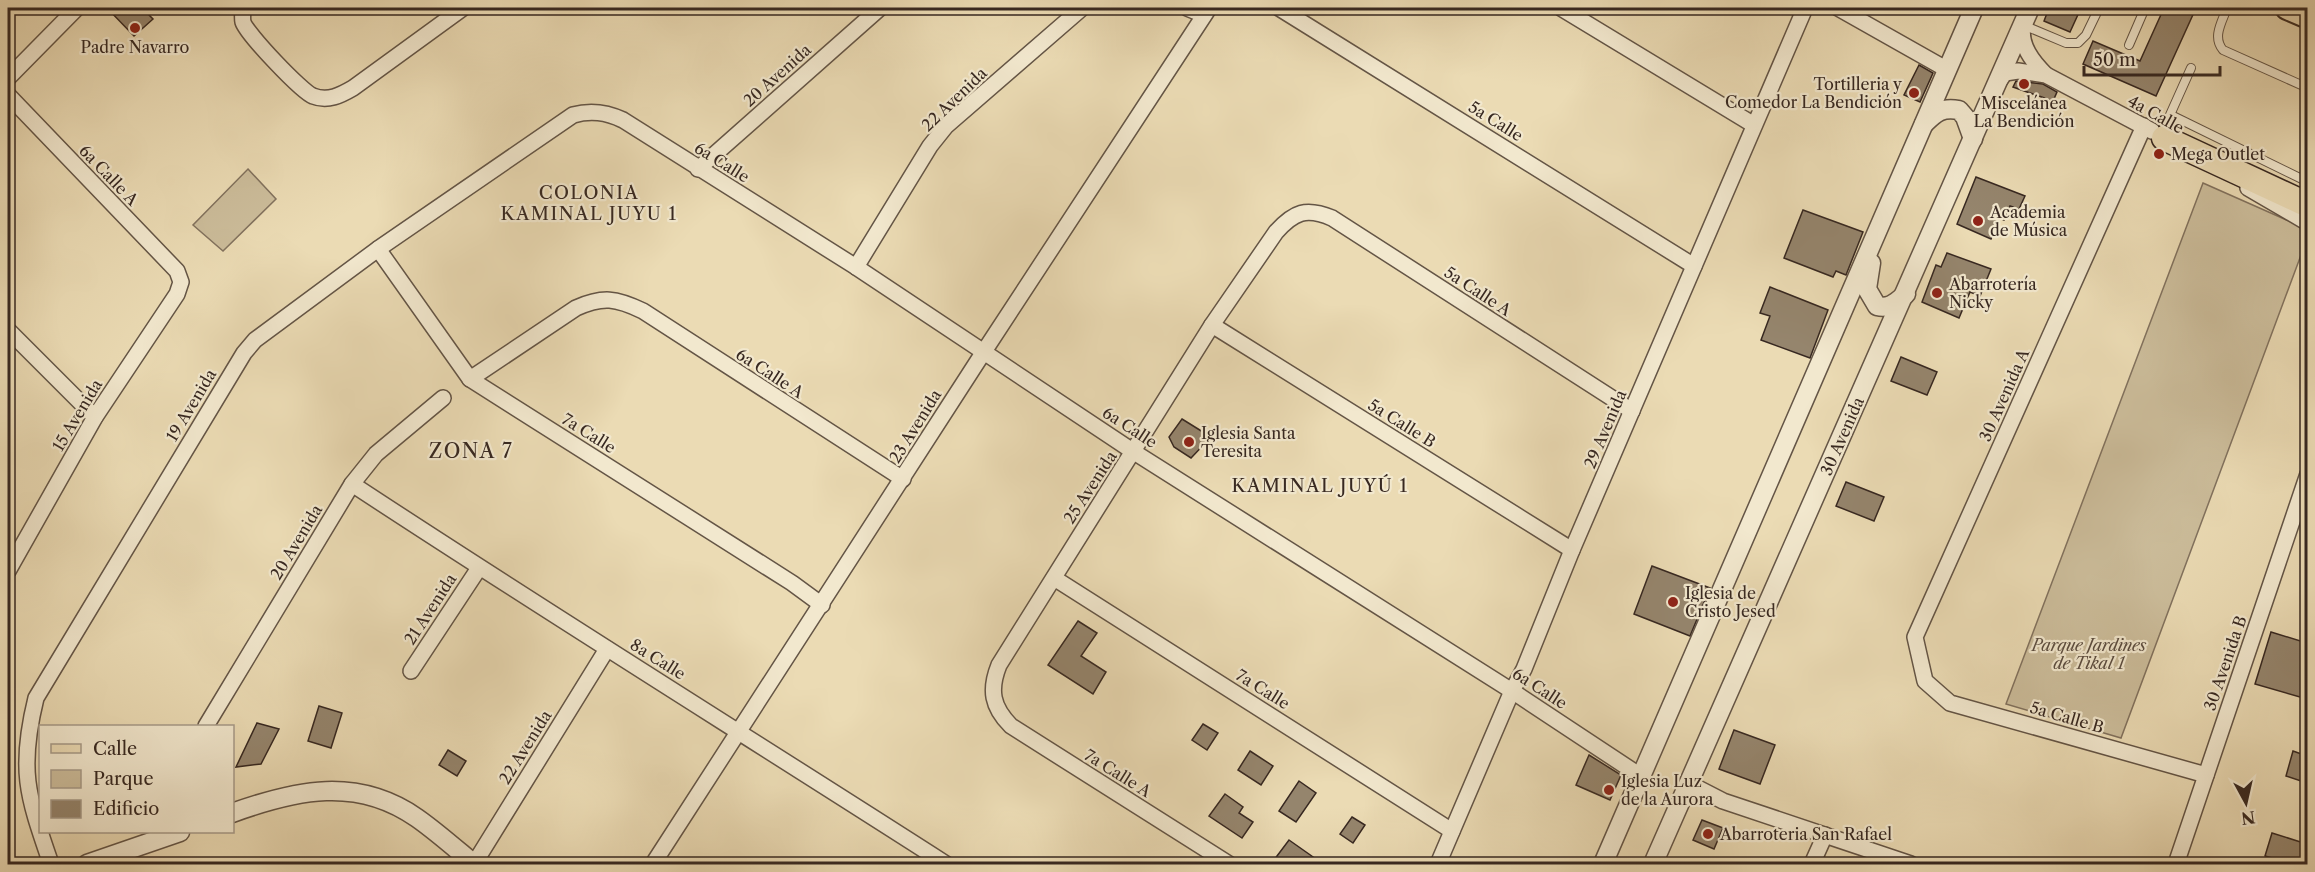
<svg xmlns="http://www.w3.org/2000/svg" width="2315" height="872" font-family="'Libre Caslon Text',serif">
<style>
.green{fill:#ccbd9b;stroke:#82725e;stroke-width:1.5}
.building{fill:#95856d;stroke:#372821;stroke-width:1.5}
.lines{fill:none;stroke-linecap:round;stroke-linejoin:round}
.service-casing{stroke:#645546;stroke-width:10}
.minor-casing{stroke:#645546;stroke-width:18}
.tertiary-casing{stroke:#645546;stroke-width:21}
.primary-casing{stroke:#372821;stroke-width:26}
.trunk-casing{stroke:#372821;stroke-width:27}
.service{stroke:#f2e8ce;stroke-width:8}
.minor{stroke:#f2e8ce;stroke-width:15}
.tertiary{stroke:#f2e8ce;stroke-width:18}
.primary{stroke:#ebdbb4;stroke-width:22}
.trunk{stroke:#ebdbb4;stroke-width:24}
.poi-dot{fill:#8f2418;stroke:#f2e8ce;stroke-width:2}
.labels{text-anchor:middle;stroke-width:4.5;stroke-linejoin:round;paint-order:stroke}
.poi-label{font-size:16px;fill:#372821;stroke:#f2e8ce;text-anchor:start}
.street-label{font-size:16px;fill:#372821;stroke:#f2e8ce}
.park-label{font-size:16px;font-style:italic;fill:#5c4d40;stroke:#f2e8ce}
.neighbourhood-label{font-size:18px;letter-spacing:1.5px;fill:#372821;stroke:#f2e8ce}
.quarter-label{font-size:20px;letter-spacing:1.5px;fill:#372821;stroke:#f2e8ce}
</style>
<rect width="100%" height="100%" fill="#ebdbb4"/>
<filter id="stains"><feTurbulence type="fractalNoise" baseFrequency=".00333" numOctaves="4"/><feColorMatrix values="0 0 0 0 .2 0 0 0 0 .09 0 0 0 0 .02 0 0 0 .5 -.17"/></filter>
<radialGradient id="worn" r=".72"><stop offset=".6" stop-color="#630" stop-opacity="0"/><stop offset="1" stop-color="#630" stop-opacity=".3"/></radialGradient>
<!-- green -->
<g class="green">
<path d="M 248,169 L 276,199 L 223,251 L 193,225 Z"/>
<path d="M 2203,183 L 2307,229 L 2307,239 L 2121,738 L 2006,704 Z"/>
</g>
<!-- building -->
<g class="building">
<path d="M 107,8 L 142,8 L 153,19 L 134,36 Z"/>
<path d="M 2049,8 L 2081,8 L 2070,32 L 2044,21 Z"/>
<path d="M 2164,8 L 2196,8 L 2156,96 L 2083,64 L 2093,41 L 2140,61 Z"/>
<path d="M 1919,65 L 1933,73 L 1920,102 L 1904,95 Z"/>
<path d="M 2016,81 L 2043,84 L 2057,92 L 2053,101 L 2013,87 Z"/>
<path d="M 1976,177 L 2025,196 L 2019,209 L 2010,206 L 2004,220 L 1999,218 L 1991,239 L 1957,224 Z"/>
<path d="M 1803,210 L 1863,232 L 1846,275 L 1836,271 L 1833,277 L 1784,258 Z"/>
<path d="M 1947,253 L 1991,269 L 1980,296 L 1970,292 L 1959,318 L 1922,302 L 1936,265 L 1941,267 Z"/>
<path d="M 1770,287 L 1828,310 L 1810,358 L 1761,340 L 1770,316 L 1760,313 Z"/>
<path d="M 1901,357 L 1937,372 L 1927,395 L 1891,381 Z"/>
<path d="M 1182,419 L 1211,437 L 1191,458 L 1174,447 L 1169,437 Z"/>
<path d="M 1846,482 L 1884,497 L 1874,521 L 1836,506 Z"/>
<path d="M 1652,566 L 1710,588 L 1690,636 L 1634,614 Z"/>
<path d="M 1078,621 L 1097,633 L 1081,656 L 1106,672 L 1093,694 L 1048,665 Z"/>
<path d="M 2271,632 L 2307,643 L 2307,699 L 2255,684 Z"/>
<path d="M 319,706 L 342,713 L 331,748 L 308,741 Z"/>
<path d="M 257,723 L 279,729 L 261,764 L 236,767 Z"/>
<path d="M 1203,724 L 1218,733 L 1207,750 L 1192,740 Z"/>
<path d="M 1734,730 L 1775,745 L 1760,784 L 1719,769 Z"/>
<path d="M 448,750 L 466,761 L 457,776 L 439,765 Z"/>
<path d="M 1250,751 L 1273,766 L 1261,785 L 1238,770 Z"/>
<path d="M 2293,751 L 2307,756 L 2307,783 L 2286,776 Z"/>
<path d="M 1589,755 L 1621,775 L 1610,800 L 1576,785 Z"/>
<path d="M 1299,781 L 1316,793 L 1296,822 L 1279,811 Z"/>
<path d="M 1225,794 L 1243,807 L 1239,813 L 1253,822 L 1242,838 L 1209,816 Z"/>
<path d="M 1352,817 L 1365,825 L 1353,843 L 1340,834 Z"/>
<path d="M 1702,820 L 1723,828 L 1714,849 L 1693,840 Z"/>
<path d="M 2272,833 L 2307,844 L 2307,864 L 2294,864 L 2265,856 Z"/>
<path d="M 1289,840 L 1323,864 L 1271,864 Z"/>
</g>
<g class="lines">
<defs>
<g id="service">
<path d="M 2227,8 C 2222,22 2212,37 2223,50 L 2308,88"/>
<path d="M 2023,25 L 2066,43 L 2078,43 L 2086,35 L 2099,8"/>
<path d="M 2129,45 L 2145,8"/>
<path d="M 2171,115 L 2308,182"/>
<path d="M 2161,135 L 2191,68"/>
</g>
<g id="minor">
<path d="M 243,8 C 243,11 242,18 243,22 C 246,33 302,92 313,96 C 328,102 341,95 353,88 L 463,8"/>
<path d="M 1187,8 L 1204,15"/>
<path d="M 1279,8 L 1694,266"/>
<path d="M 1561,8 L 1754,125"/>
<path d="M 1838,8 L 1946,69"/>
<path d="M 2023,25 C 2019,45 2033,62 2046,75"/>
<path d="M 8,78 L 77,8"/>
<path d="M 1999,81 L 2005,73 L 2018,71 L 2046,75 L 2152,131"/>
<path d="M 8,95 L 177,271 L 181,282 L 177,294 L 95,417 L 8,571"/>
<path d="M 2144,126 L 1915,637 L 1925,681 L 1950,703 L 2206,775"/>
<path d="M 698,169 L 880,8"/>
<path d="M 2248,188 L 2308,223"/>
<path d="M 378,249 L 470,379 L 792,583 L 822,605"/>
<path d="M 856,267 L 930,146 L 946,126 L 1082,8"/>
<path d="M 1212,325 L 1572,550"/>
<path d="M 8,330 L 95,417"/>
<path d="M 470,379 L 576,308 C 603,296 616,298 643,311 L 903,479"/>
<path d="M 352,484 C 548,613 748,737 946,864"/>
<path d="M 1054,578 L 1452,831"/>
<path d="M 411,671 L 479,568"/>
<path d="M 206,726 L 352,484 L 376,454 L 443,398"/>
<path d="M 1688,783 L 1723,801 L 1911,864"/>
<path d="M 51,864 C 28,797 18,771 36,698 L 244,353 L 255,340 L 378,249 L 573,115 C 591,110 606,112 623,120 L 856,267 L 1134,452 L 1512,691 L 1642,777"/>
<path d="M 474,864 L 607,649"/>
<path d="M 653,864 L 983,353 L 1209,8"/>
<path d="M 1229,864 L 1011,726 C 992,707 989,690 999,665 L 1212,325 L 1276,232 C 1294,212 1306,207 1332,218 L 1632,411"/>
<path d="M 1438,864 L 1512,691 L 1524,669 L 1572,550 L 1805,8"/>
<path d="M 1812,864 L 1825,835"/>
<path d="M 2176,864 L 2308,474"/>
</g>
<g id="tertiary">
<path d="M 1924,124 C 1936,112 1942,107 1959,110 L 1965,117 L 1973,139"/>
<path d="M 1871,263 L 1867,289 L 1877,306 C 1890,309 1896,302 1906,294"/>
<path d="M 232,813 C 296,790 357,776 417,818 C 437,832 456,849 474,864"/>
<path d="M 87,864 L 180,832"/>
<path d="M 1603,864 L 1974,8"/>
<path d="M 1653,864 L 2030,8"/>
</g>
<path id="primary" d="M 2287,8 L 2308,17"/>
<path id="trunk" d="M 2164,138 L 2308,205"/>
</defs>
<!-- service casing -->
<use href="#service" class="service-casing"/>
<!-- minor casing -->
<use href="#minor" class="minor-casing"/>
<!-- tertiary casing -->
<use href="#tertiary" class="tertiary-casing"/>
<!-- primary casing -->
<use href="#primary" class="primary-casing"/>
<!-- trunk casing -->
<use href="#trunk" class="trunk-casing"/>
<!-- service -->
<use href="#service" class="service"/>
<!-- minor -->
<use href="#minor" class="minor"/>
<!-- tertiary -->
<use href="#tertiary" class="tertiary"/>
<!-- primary -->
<use href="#primary" class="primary"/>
<!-- trunk -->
<use href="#trunk" class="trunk"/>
</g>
<!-- markers -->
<g class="poi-dot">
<circle cx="135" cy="28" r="6"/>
<circle cx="2024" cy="84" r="6"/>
<circle cx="1914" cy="93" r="6"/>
<circle cx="2159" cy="154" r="6"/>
<circle cx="1978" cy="221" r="6"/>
<circle cx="1937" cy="293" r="6"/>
<circle cx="1189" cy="442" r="6"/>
<circle cx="1673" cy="602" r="6"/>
<circle cx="1609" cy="790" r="6"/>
<circle cx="1708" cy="834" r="6"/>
</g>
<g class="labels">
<!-- poi labels -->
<g class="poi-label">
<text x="135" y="53" text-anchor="middle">Padre Navarro</text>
<text x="1902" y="90" text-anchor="end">Tortilleria y<tspan x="1902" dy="18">Comedor La Bendición</tspan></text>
<text x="2024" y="109" text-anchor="middle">Miscelánea<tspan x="2024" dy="18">La Bendición</tspan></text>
<text x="2171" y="160">Mega Outlet</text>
<text x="1990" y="218">Academia<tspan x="1990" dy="18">de Música</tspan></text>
<text x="1949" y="290">Abarrotería<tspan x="1949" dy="18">Nicky</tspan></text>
<text x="1201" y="439">Iglesia Santa<tspan x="1201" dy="18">Teresita</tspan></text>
<text x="1685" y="599">Iglesia de<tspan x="1685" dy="18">Cristo Jesed</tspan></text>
<text x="1621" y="787">Iglesia Luz<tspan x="1621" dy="18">de la Aurora</tspan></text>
<text x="1720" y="840">Abarroteria San Rafael</text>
</g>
<!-- street labels -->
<g class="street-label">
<text transform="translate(777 75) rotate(-42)" y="6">20 Avenida</text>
<text transform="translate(954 99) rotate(-44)" y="6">22 Avenida</text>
<text transform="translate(2156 114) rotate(29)" y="6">4a Calle</text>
<text transform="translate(1496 121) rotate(32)" y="6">5a Calle</text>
<text transform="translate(722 162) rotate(32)" y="6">6a Calle</text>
<text transform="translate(109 175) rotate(46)" y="6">6a Calle A</text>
<text transform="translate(1478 291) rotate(33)" y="6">5a Calle A</text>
<text transform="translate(770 373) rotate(33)" y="6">6a Calle A</text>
<text transform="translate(2004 395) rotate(-66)" y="6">30 Avenida A</text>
<text transform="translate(191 405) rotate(-59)" y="6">19 Avenida</text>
<text transform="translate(77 415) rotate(-59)" y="6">15 Avenida</text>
<text transform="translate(1402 423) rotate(32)" y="6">5a Calle B</text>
<text transform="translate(915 426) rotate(-58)" y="6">23 Avenida</text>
<text transform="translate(1130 427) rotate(33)" y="6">6a Calle</text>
<text transform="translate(1605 429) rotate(-67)" y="6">29 Avenida</text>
<text transform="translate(589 433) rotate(32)" y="6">7a Calle</text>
<text transform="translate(1842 436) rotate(-66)" y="6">30 Avenida</text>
<text transform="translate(1090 487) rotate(-57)" y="6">25 Avenida</text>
<text transform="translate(296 542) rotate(-59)" y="6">20 Avenida</text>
<text transform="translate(430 609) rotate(-57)" y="6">21 Avenida</text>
<text transform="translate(658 659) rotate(32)" y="6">8a Calle</text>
<text transform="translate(2225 663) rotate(-71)" y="6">30 Avenida B</text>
<text transform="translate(1540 688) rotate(33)" y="6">6a Calle</text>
<text transform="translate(1263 689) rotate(32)" y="6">7a Calle</text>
<text transform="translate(2067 717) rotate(16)" y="6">5a Calle B</text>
<text transform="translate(525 747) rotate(-58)" y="6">22 Avenida</text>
<text transform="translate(1118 773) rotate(32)" y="6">7a Calle A</text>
</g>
<!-- park labels -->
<g class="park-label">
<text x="2089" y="651">Parque Jardines<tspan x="2089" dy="18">de Tikal 1</tspan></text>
</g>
<!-- neighbourhood labels -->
<g class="neighbourhood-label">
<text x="589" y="199">COLONIA<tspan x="589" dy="21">KAMINAL JUYU 1</tspan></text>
<text x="1320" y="492">KAMINAL JUYÚ 1</text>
</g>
<!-- quarter labels -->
<g class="quarter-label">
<text x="471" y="458">ZONA 7</text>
</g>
</g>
<!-- margin -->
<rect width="2315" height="872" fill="none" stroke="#ebdbb4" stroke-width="30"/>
<rect x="9" y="9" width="2297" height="854" fill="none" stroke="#372821" stroke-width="3"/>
<rect x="15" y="15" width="2285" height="842" fill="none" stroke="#372821" stroke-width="1.5"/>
<!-- legend -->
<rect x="39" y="725" width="195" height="108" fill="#f2e8ce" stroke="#a79b89" stroke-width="1.5"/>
<rect x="51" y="744" width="30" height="9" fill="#ebdbb4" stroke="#a79b89" stroke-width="1.5"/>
<text x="93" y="755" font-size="18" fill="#372821">Calle</text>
<rect x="51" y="770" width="30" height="18" fill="#ccbd9b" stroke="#a79b89" stroke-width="1.5"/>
<text x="93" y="785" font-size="18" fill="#372821">Parque</text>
<rect x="51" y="800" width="30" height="18" fill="#95856d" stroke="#a79b89" stroke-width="1.5"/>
<text x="93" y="815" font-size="18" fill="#372821">Edificio</text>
<!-- north arrow -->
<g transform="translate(2246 803) rotate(172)" stroke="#f2e8ce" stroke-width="4.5" paint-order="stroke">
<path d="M0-4.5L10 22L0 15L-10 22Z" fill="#372821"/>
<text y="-9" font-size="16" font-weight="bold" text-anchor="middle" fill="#372821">N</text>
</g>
<!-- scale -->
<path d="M2084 66v9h136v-9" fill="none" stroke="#372821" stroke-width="3"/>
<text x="2093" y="66" font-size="18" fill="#372821" stroke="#f2e8ce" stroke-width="4.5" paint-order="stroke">50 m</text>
<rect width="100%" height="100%" filter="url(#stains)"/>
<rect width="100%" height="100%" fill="url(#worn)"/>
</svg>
